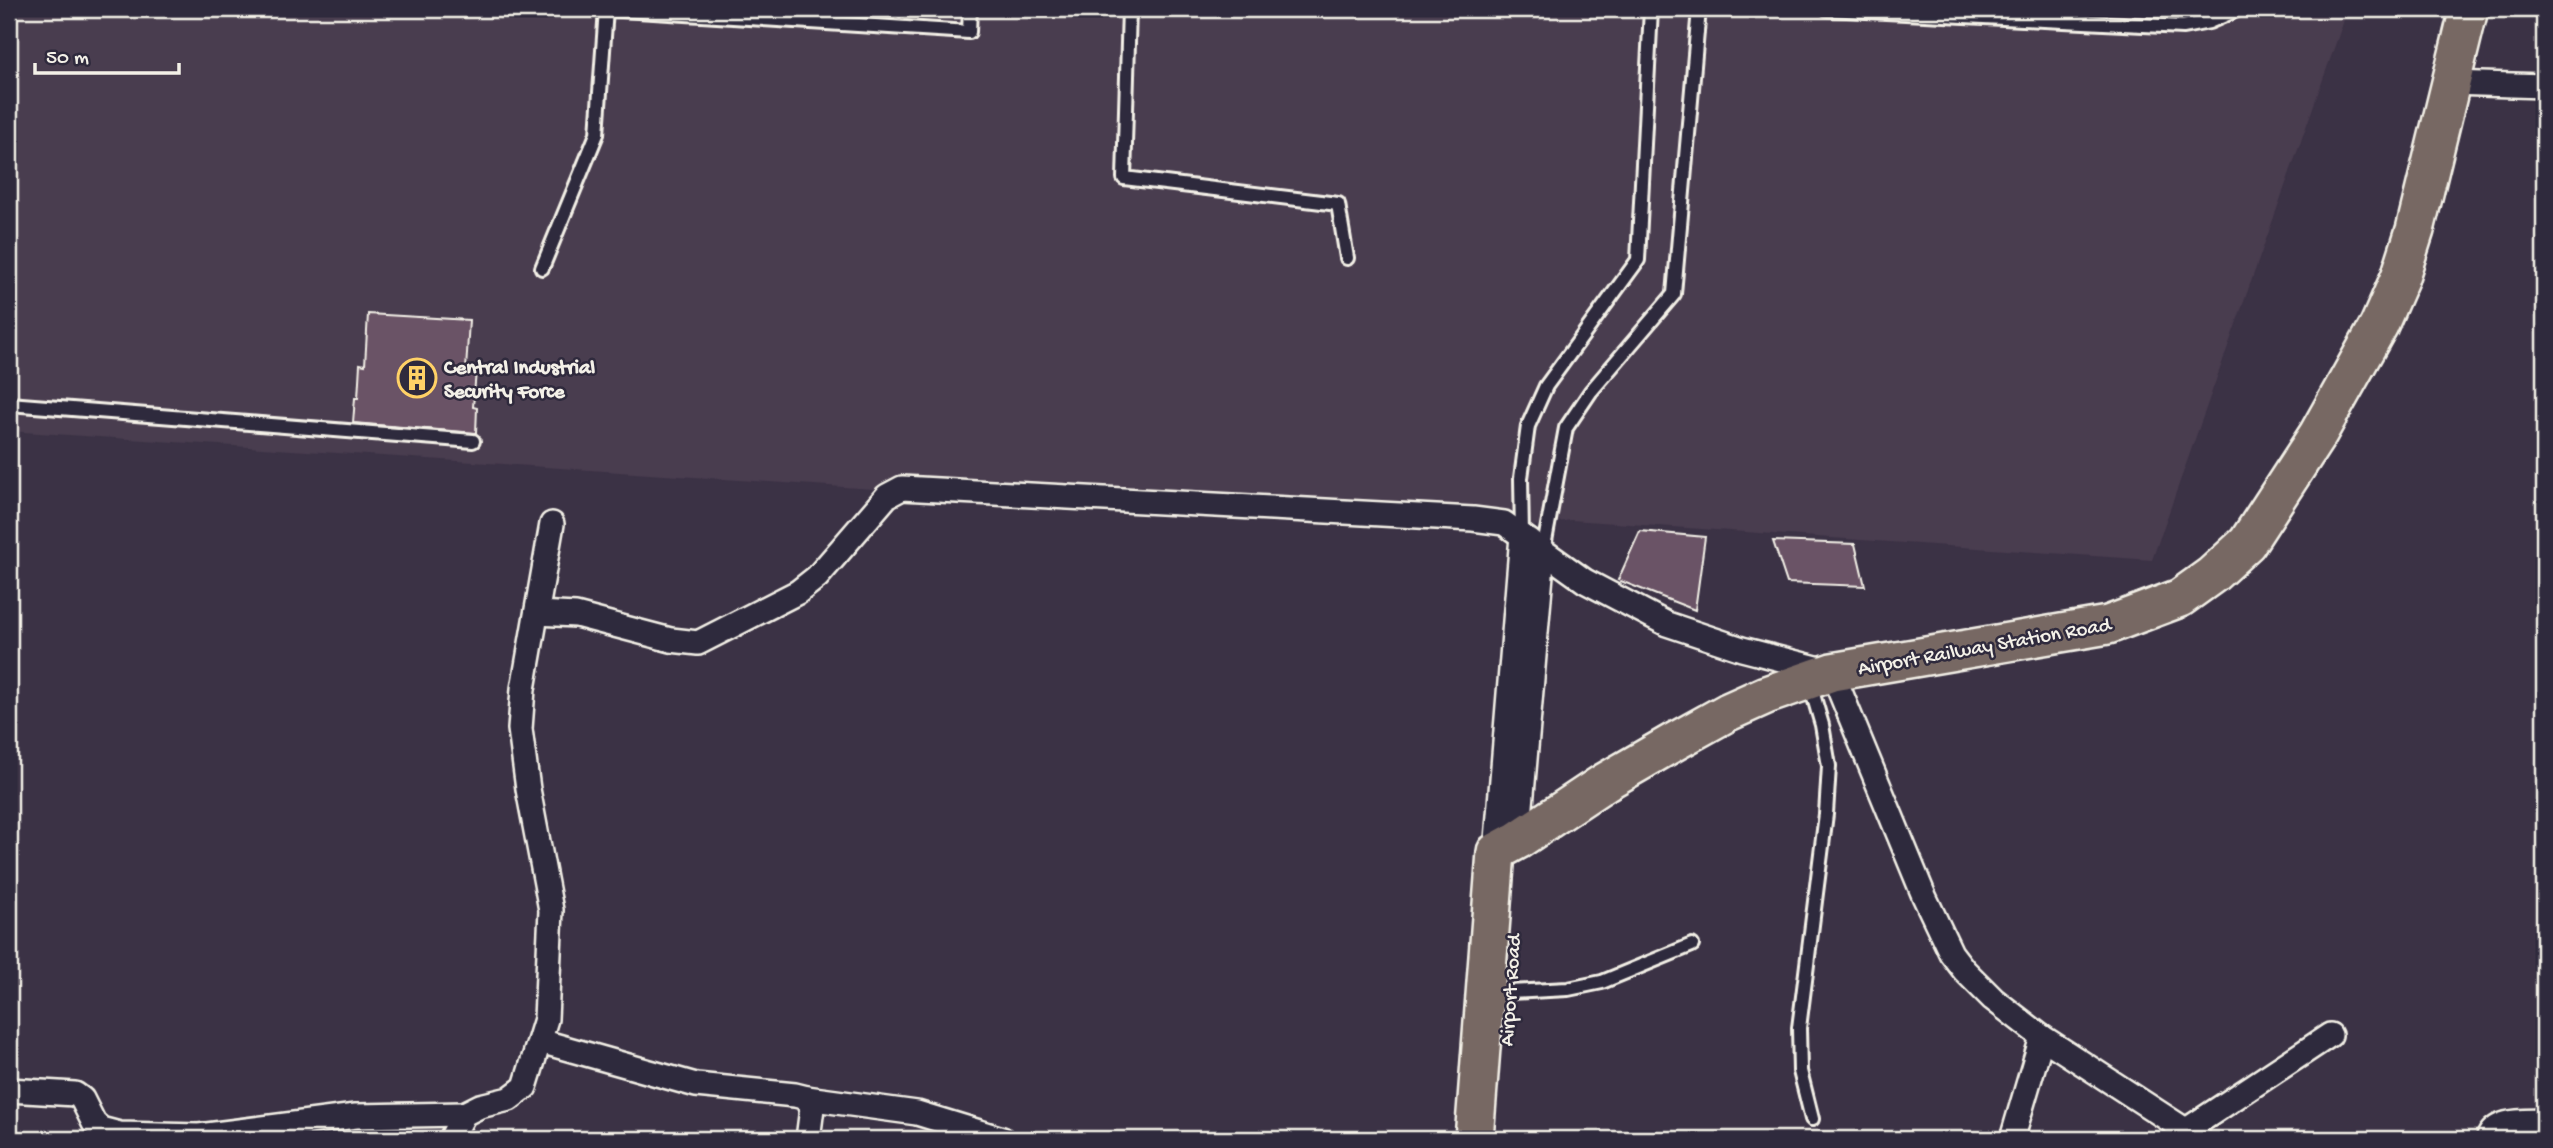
<svg xmlns="http://www.w3.org/2000/svg" width="2553" height="1148" font-family="'Gochi Hand',sans-serif">
<style>
.built{fill:#493c4f}
.building{fill:#6a5366;stroke:#f4f1e8;stroke-width:2}
.lines{fill:none;stroke-linecap:round;stroke-linejoin:round}
.lane-casing{stroke:#f4f1e8;stroke-width:18}
.street-casing{stroke:#f4f1e8;stroke-width:28}
.primary-casing{stroke:#f4f1e8;stroke-width:42}
.lane{stroke:#2f2a3d;stroke-width:12}
.street{stroke:#2f2a3d;stroke-width:23}
.primary{stroke:#776864;stroke-width:37}
.labels{text-anchor:middle;stroke-width:5;stroke-linejoin:round;paint-order:stroke}
.poi-label{font-size:21px;font-weight:bold;fill:#f4f1e8;stroke:#2f2a3d;text-anchor:start}
.street-label{font-size:21px;fill:#f4f1e8;stroke:#2f2a3d}
</style>
<rect width="100%" height="100%" fill="#3b3245"/>
<filter id="ink" filterUnits="userSpaceOnUse"><feTurbulence type="fractalNoise" baseFrequency=".0143" numOctaves="2"/><feDisplacementMap in="SourceGraphic" scale="14" xChannelSelector="R" yChannelSelector="G"/><feConvolveMatrix kernelMatrix="1 2 1 2 8 2 1 2 1" color-interpolation-filters="sRGB"/></filter>
<g filter="url(#ink)">
<!-- built -->
<path class="built" d="M 9,9 L 2348,9 L 2152,560 L 1571,520 L 1501,531 L 9,431 Z"/>
<!-- building -->
<g class="building">
<path d="M 368,314 L 469,320 L 466,370 L 476,371 L 473,407 L 477,408 L 476,433 L 353,423 L 355,398 L 358,398 L 360,364 L 365,365 Z"/>
<path d="M 1640,531 L 1705,537 L 1695,610 L 1618,580 Z"/>
<path d="M 1773,541 L 1855,544 L 1865,586 L 1787,583 Z"/>
</g>
<g class="lines">
<defs>
<g id="lane">
<path d="M 606,9 L 969,32 L 970,9"/>
<path d="M 1129,9 L 1124,178 L 1338,204 L 1347,258"/>
<path d="M 1827,9 L 2183,27 L 2209,22 L 2239,9"/>
<path d="M 542,268 L 597,134 L 606,9"/>
<path d="M 9,404 L 473,441"/>
<path d="M 1522,536 L 1521,478 L 1528,426 L 1546,386 L 1638,260 L 1651,9"/>
<path d="M 1543,552 L 1566,428 L 1591,391 L 1674,294 L 1699,9"/>
<path d="M 1810,684 L 1822,725 L 1829,766 L 1826,814 L 1799,1028 L 1800,1071 L 1812,1119"/>
<path d="M 1510,992 L 1568,989 L 1602,982 L 1692,945"/>
</g>
<g id="street">
<path d="M 2450,83 L 2544,86"/>
<path d="M 537,613 L 576,615 L 671,640 L 698,643 L 798,592 L 817,577 L 887,496 L 902,488 L 1473,519 L 1504,523 L 1585,581 L 1667,624 L 1742,649 L 1832,672 L 1924,896 L 1951,953 L 1964,970 L 1993,999 L 2042,1037 L 2199,1139"/>
<path d="M 1518,840 L 1543,552"/>
<path d="M 1496,852 L 1522,536"/>
<path d="M 540,1041 L 696,1085 L 795,1095 L 807,1098 L 812,1108 L 808,1139"/>
<path d="M 9,1090 L 75,1094 L 82,1099 L 94,1123 L 101,1129 L 120,1134 L 199,1136 L 356,1116 L 464,1114"/>
<path d="M 807,1098 L 917,1113 L 1002,1139"/>
<path d="M 2185,1131 L 2330,1035"/>
<path d="M 451,1139 L 464,1114 L 480,1106 L 509,1099 L 525,1087 L 546,1019 L 551,910 L 528,789 L 520,729 L 523,689 L 552,524"/>
<path d="M 2012,1139 L 2042,1037"/>
<path d="M 2488,1139 C 2495,1118 2526,1122 2544,1121"/>
</g>
<path id="primary" d="M 1474,1139 L 1496,852 L 1518,840 L 1605,782 L 1674,742 L 1728,712 L 1766,695 L 1832,672 L 2108,625 L 2180,598 L 2212,575 L 2247,543 L 2318,434 L 2379,325 L 2400,277 L 2415,230 L 2469,9"/>
</defs>
<!-- lane casing -->
<use href="#lane" class="lane-casing"/>
<!-- street casing -->
<use href="#street" class="street-casing"/>
<!-- primary casing -->
<use href="#primary" class="primary-casing"/>
<!-- lane -->
<use href="#lane" class="lane"/>
<!-- street -->
<use href="#street" class="street"/>
<!-- primary -->
<use href="#primary" class="primary"/>
</g>
</g>
<!-- icons -->
<defs>
<symbol id="building-ring" viewBox="-11 -11 22 22"><circle r="9.5" fill="#2f2a3d" stroke="#ffd166" stroke-width="1.5"/><path d="M-4-6H4V6H1V3H-1V6H-4ZM-2.5-4.3h1.7v1.8h-1.7ZM.8-4.3h1.7v1.8H.8ZM-2.5-1h1.7V.8h-1.7ZM.8-1h1.7V.8H.8Z" fill="#ffd166"/></symbol>
</defs>
<g fill-rule="evenodd">
<use href="#building-ring" x="395" y="356" width="44" height="44"/>
</g>
<g class="labels">
<!-- poi labels -->
<g class="poi-label">
<text x="444" y="373">Central Industrial<tspan x="444" dy="24">Security Force</tspan></text>
</g>
<!-- street labels -->
<g class="street-label">
<text transform="translate(1984 645) rotate(-10)" y="7">Airport Railway Station Road</text>
<text transform="translate(1509 990) rotate(-86)" y="7">Airport Road</text>
</g>
</g>
<!-- margin -->
<rect width="2553" height="1148" fill="none" stroke="#2f2a3d" stroke-width="35"/>
<rect x="18" y="18" width="2518" height="1113" fill="none" stroke="#f4f1e8" stroke-width="2.5" filter="url(#ink)"/>
<!-- scale -->
<path d="M35 63v10h144v-10" fill="none" stroke="#f4f1e8" stroke-width="3.5"/>
<text x="46" y="63" font-size="21" fill="#f4f1e8" stroke="#2f2a3d" stroke-width="5" paint-order="stroke">50 m</text>
</svg>
